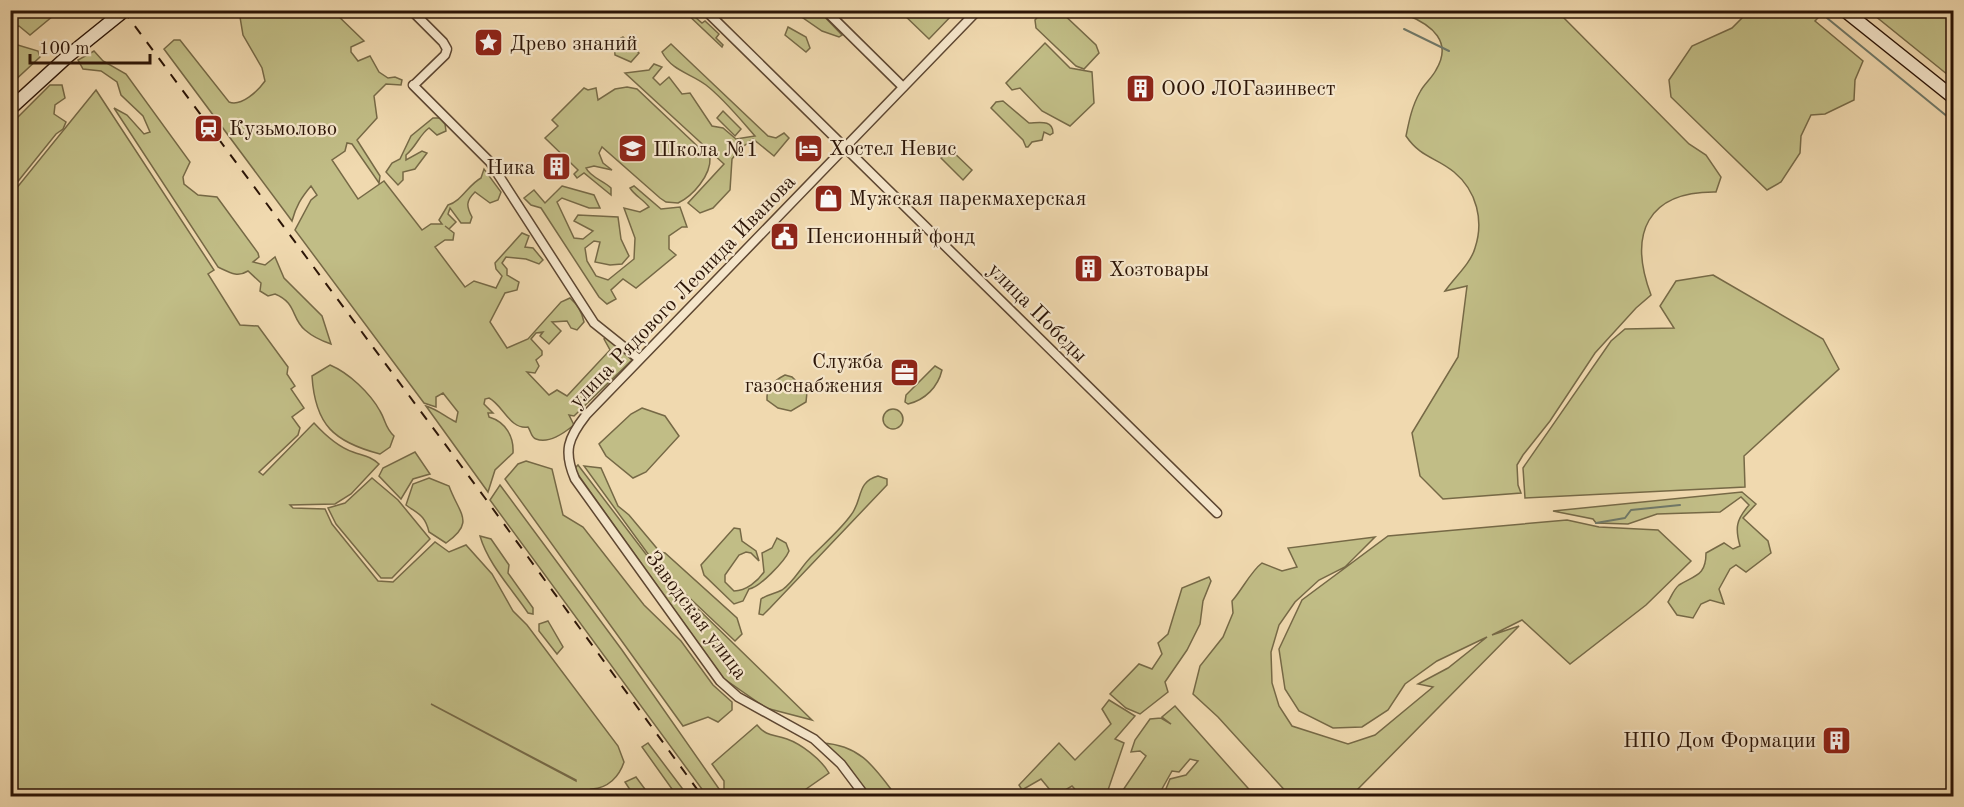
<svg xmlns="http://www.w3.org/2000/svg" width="1964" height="807" font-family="'Old Standard TT',serif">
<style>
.green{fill:#c1bd86;stroke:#766946;stroke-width:1.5;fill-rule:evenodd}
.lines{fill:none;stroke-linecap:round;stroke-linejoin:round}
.stream{stroke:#6f7868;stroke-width:2}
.street-casing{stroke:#5d4631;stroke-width:11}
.secondary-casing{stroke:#2c1507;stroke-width:15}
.street{stroke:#f5e6cb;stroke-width:8}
.secondary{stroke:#f5e6cb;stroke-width:12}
.rail{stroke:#2c1507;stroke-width:2;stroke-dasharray:10 10;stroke-linecap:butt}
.labels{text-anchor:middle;stroke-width:4.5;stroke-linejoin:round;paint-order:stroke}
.poi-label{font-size:21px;fill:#2c1507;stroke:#f5e6cb;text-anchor:start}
.street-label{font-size:21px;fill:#2c1507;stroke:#f5e6cb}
</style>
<rect width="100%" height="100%" fill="#f0d9af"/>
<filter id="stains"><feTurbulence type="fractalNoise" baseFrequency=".00333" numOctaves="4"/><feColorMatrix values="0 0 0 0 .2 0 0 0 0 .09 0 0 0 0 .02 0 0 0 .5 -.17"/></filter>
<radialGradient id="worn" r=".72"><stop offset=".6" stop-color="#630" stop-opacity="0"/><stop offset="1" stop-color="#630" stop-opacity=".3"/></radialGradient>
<!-- green -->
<g class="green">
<path d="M 1044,10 L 1060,11 L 1096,45 L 1099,53 L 1084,69 L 1076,66 L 1036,28 L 1035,20 Z"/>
<path d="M 10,11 L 11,10 L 59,11 L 30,35 L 19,26 L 11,28 Z"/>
<path d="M 239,11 L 333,11 L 364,41 L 351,47 L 351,52 L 358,61 L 370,56 L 379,72 L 388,78 L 395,77 L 402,80 L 401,85 L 386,84 L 374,96 L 377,118 L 357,140 L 380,176 L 379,183 L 352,144 L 347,143 L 345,151 L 332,160 L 358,199 L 384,181 L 422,230 L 431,224 L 442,224 L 439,220 L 448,205 C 462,201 468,185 481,178 L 484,169 L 501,192 L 498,200 L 490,203 L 475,192 C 466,201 466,206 472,217 L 470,223 L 461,223 L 450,208 L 448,214 L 456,222 L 449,229 L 445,226 L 454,233 L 453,240 L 445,240 L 435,247 L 465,287 L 474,281 L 496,288 L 502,276 L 496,269 L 495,263 L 522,233 L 529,236 L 525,247 L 533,248 L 543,260 L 539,264 L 526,259 L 506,257 L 502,263 L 507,269 L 507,275 L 519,282 L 517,290 L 505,293 L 490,322 L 507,348 L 528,339 L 561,302 L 570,298 C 578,305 582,312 584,322 L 577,330 L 571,328 L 567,321 L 552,322 L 561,331 L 549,344 L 540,336 L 543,332 L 536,333 L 531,339 L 542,351 L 542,355 L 536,360 L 539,366 L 535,373 L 527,372 L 549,395 L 557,390 L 567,396 L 610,350 L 604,339 L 606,337 L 632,360 L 574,416 L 569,415 L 574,425 C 564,433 549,444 536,439 C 531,438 531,431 528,427 C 510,430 503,405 489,398 L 485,399 L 484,404 L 493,413 L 488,413 L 489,417 C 506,422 514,437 513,453 L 495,470 L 488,492 L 426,406 C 439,410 445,417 456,422 L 458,412 L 443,393 L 436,397 L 436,407 L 424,403 L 295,230 L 311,200 L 317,195 L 311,186 C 301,198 296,206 292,221 L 164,49 L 174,40 L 180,40 L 229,102 C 241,107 258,91 265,81 L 262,68 L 243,35 Z"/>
<path d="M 684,11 L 688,11 L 702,23 L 705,21 L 719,34 L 716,38 L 723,45 L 722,47 Z"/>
<path d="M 793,11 L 819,11 L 842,35 L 839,37 L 822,31 Z"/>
<path d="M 900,11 L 956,11 L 929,39 Z"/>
<path d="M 1407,11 L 1557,11 L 1689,144 L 1706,155 L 1721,177 L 1716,192 C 1647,191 1628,234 1651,295 L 1636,308 L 1595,353 L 1550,421 L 1523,455 L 1517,465 L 1518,485 L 1521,493 L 1443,499 L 1420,476 L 1412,433 L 1458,357 L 1467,286 L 1445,291 C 1454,278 1471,263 1475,248 C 1484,221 1477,191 1454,172 C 1436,157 1421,158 1406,136 C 1409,121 1412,106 1420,92 C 1424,84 1432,78 1436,70 C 1453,42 1432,25 1407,15 Z"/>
<path d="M 1749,11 L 1807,11 L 1818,18 L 1815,21 L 1863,61 L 1855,80 L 1854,100 L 1825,114 L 1811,115 L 1801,136 L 1800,153 L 1781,182 L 1767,190 L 1671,97 L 1669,80 L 1692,46 L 1732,28 Z"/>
<path d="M 1869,11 L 1953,11 L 1953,79 Z"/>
<path d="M 788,27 L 806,37 L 810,48 L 806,52 L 785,35 Z"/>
<path d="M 623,37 L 639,53 L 631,62 L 615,55 L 614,42 Z"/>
<path d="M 11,43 L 38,51 L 40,57 L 11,84 Z"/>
<path d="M 1045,43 L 1070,68 L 1092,72 L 1094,103 L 1070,126 L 1042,111 L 1020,88 L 1012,90 L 1006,83 Z"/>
<path d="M 671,44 L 768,136 L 776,138 L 784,133 L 789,138 L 774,156 L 753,139 L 740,149 L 732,159 L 730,190 L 713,208 L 700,213 L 688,203 L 724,164 L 625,73 L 649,70 L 654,64 L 662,67 L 653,78 L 660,85 L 669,77 L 682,94 L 690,93 L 712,126 L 723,128 L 736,139 L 755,136 C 740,119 724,99 706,85 C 690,73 672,71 662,52 Z"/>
<path d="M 94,51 L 103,61 L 126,74 L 190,162 L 183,177 L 184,184 L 198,195 L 217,197 L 258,253 L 259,257 L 253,262 L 265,265 L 275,257 L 284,278 L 322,316 L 331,344 C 322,341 313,337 305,330 C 291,318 297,303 275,294 L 268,296 L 260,291 L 261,283 L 248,271 C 237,278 229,272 218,267 L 114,108 L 127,115 L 144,134 L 150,132 L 143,116 L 121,95 L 117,82 L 101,71 L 83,69 L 78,60 Z"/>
<path d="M 50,85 L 62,85 L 65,98 L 55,105 L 54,114 L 66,122 L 63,129 L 56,134 L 11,190 L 11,124 Z"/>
<path d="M 627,87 L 637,89 L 710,158 C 711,175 693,196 678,203 L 666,202 L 660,198 L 602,147 L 599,153 L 603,163 L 612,170 L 594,166 L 586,168 C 590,177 604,181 611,188 L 611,195 L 584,173 L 577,178 L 574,174 L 578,170 L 545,138 L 558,126 L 552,120 L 584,88 L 588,90 L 596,88 L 598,100 L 615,89 Z"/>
<path d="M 96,90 L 214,270 L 208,274 L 240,325 L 258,326 L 288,367 L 287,374 L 295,386 L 291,389 L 304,408 L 292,417 L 300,428 L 298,435 L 259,472 L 263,475 L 314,423 C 325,435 338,447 353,452 C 364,456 370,456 379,464 L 351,494 L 335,504 L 290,505 L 293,508 L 325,509 L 332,524 L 378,581 L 393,582 L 435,542 L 449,552 L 466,545 L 492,574 L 513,611 L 527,625 L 618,746 L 624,762 C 619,777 608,788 592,789 L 604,796 L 11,796 L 11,195 ZM 431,704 L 576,780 L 576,781 Z"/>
<path d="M 1003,101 L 1029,123 C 1038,123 1053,119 1053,133 L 1050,135 L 1044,132 L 1042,140 L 1032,142 L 1028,147 L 1026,147 L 1023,140 L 991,108 L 996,102 Z"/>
<path d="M 723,111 L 741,129 L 735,136 L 717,118 Z"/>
<path d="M 433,118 L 440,118 L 445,124 L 446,131 L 437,135 L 429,128 C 420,134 416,147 406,155 L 406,160 L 422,151 L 427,153 L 415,169 L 403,172 L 403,180 L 398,185 L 386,172 L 392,163 L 400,159 L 411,136 Z"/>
<path d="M 950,149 L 972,170 L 963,180 L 941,158 Z"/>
<path d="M 562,186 L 594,195 L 600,208 L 589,208 L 562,198 L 557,202 L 574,238 L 583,239 L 593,231 L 574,221 L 578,215 L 618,217 L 621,239 L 629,256 L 622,264 L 610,265 L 595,262 L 600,242 L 594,241 L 585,248 L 587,261 L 596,276 L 608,280 L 634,259 L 635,238 L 624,208 L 640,212 L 649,207 C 643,199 635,196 630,188 L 634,186 L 661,209 L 680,207 L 687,227 L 682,227 L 669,236 L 669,249 L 676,255 L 636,288 L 623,279 L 611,290 L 616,299 L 607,304 L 599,297 L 541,208 L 531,205 L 524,198 L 534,190 L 545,203 Z"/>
<path d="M 1713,275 L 1823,339 L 1839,369 L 1744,456 L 1745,487 L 1525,498 L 1523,468 L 1611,341 L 1625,329 L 1674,328 L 1660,306 L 1676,281 Z"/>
<path d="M 330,365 C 349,373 370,393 380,411 C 386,421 385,428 394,436 L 390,447 L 380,454 C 334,442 315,425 312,376 Z"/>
<path d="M 935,366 L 942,370 C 938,387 925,400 908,404 L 905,402 L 906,395 Z"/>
<path d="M 785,375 L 792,377 L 807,392 L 806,402 L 791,411 L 778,408 L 767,400 C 766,388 775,380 785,375 Z"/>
<path d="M 642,408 L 665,416 L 679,436 L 646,472 L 633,478 L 606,456 L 599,444 L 631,414 Z"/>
<circle cx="893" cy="419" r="10"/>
<path d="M 415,452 L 430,474 L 413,479 L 401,499 L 379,476 L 383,468 Z"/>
<path d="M 526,461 L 552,469 L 563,515 L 583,527 L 644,605 L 681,641 L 713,685 L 732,702 L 732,710 L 718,722 L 708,717 L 683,726 L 505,479 L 518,464 Z"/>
<path d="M 578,465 L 658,570 L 812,720 L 766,708 L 723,678 L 574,469 Z"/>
<path d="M 584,466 L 601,468 L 618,506 L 629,515 L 660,552 L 665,553 L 737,618 L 742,634 L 735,641 L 659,569 Z"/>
<path d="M 878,476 L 887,479 L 887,485 L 770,608 L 763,615 L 759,614 L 761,599 C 768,594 775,594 782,590 C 795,581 801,566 813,555 C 825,543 841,529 851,515 C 863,500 856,482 878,476 Z"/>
<path d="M 372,478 L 398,500 L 430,539 L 392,578 L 381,578 L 336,524 L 328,508 L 345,503 Z"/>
<path d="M 429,478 L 449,486 C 459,514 476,522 446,543 L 429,532 C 425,515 418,514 406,505 L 413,484 Z"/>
<path d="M 500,485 L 622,650 L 724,796 L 707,796 L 490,500 Z"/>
<path d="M 1742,492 L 1756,504 L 1743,518 L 1768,541 L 1771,553 L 1746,572 L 1736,565 L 1730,569 L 1719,589 L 1724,604 L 1710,600 L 1701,604 L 1693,618 L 1677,615 L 1668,602 C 1671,597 1674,589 1679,585 C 1695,575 1706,576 1706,553 L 1724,543 L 1733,549 L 1740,546 C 1735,528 1736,520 1749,505 L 1741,497 L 1720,512 L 1657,514 L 1628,524 L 1596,523 L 1593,519 L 1553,511 Z"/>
<path d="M 1567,520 L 1599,527 L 1658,530 L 1691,561 L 1646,605 L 1570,664 L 1522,620 L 1492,635 L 1519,626 L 1351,796 L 1290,796 L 1218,717 L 1193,694 L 1200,666 L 1223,637 L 1233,613 L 1232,601 C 1242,590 1251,571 1262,563 L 1282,571 L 1297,567 L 1288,548 L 1375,537 L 1345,567 L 1319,580 L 1295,602 L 1279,625 L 1271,652 L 1272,683 L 1279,706 L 1292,726 L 1348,744 L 1375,735 L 1433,687 L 1418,684 L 1448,668 L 1487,637 L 1437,661 L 1405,684 L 1388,710 L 1362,727 L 1333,728 L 1299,711 L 1285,689 L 1279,649 L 1302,600 L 1388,536 Z"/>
<path d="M 734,528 L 740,529 L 742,541 L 756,551 L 759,561 L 751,553 L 746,552 L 739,555 L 725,575 L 725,582 L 734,591 C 746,591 758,581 764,572 L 762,553 L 772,548 L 777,538 L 786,543 L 789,551 C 785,561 759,588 749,589 L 743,601 L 734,604 L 704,575 L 701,565 Z"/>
<path d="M 480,536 L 491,539 L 509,565 L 508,573 L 533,608 L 533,614 L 528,613 C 512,589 488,564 480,536 Z"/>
<path d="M 1209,577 L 1211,581 L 1203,601 L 1200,624 L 1187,650 L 1165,682 L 1168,692 L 1140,714 L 1126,708 L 1110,694 L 1139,664 L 1152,669 L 1162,654 L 1158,643 L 1168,634 L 1182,588 Z"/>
<path d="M 548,621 L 563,647 L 557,654 L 539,631 L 539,624 Z"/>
<path d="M 1109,700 L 1135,716 L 1115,739 L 1124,743 L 1106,796 L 1081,796 L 1072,786 L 1055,796 L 1041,779 L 1022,790 L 1019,785 L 1059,743 L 1075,760 L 1111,724 L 1102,709 Z"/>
<path d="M 1175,706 L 1255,796 L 1163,796 L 1170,779 L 1186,775 L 1198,761 L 1190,759 L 1179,772 L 1172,771 L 1158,796 L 1119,796 L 1146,756 L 1140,751 L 1131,752 L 1135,740 L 1150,719 L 1161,718 L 1171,724 L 1162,717 Z"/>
<path d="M 757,725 C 767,737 773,734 787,739 C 801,744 821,759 829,773 L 796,796 L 730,796 L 724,789 L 724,781 L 712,764 Z"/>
<path d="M 648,743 L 688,796 L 677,796 L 642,747 Z"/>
<path d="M 822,743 C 861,745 875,768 896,796 L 871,796 L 841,760 Z"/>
<path d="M 636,777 L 650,796 L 634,796 L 625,782 Z"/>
</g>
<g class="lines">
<!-- stream -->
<g class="stream">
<path d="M 1827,18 L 1954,122"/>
<path d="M 1404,29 L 1449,51"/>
<path d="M 1596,523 L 1625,518 L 1631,510 L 1680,505"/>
</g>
<defs>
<g id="street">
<path d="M 411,10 L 443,42 L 447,49 L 445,55 L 414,85"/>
<path d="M 705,10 L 1217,513"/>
<path d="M 825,10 L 903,87"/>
<path d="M 413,85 L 490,162 L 594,323 L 639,359"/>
<path d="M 865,796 L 841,764 L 814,739 L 738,697 L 720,681 L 575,479 C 563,451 568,438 586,415 L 978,10"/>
</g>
<g id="secondary">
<path d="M 1844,10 L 1954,98"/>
<path d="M 10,109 L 68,56 L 125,10"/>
</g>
</defs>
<!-- street casing -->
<use href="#street" class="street-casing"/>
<!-- secondary casing -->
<use href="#secondary" class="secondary-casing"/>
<!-- street -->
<use href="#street" class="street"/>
<!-- secondary -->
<use href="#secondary" class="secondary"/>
<!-- rail -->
<path class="rail" d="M 123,10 L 485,498 L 702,796"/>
</g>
<!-- icons -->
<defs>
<symbol id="sight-square" viewBox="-11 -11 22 22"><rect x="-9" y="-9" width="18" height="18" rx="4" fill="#8f2418" stroke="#f5e6cb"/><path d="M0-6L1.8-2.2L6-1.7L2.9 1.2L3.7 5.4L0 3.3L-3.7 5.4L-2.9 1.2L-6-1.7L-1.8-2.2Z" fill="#fff"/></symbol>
<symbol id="building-square" viewBox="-11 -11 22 22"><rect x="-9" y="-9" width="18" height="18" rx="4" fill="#8f2418" stroke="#f5e6cb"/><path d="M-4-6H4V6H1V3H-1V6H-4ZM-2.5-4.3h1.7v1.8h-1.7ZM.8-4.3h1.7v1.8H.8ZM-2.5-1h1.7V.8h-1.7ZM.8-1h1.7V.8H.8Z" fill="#fff"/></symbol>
<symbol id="station-square" viewBox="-11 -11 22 22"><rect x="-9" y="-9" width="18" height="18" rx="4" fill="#8f2418" stroke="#f5e6cb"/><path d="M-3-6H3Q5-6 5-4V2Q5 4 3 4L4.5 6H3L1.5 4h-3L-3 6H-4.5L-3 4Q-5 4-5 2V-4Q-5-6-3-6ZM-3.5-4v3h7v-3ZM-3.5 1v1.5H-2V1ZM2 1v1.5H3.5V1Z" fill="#fff"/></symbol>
<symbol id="hotel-square" viewBox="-11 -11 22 22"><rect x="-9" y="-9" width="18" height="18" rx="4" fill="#8f2418" stroke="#f5e6cb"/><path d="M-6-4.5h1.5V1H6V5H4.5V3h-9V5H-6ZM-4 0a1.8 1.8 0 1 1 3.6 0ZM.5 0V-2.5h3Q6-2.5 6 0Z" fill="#fff"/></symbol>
<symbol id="school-square" viewBox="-11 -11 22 22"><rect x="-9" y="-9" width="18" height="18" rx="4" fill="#8f2418" stroke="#f5e6cb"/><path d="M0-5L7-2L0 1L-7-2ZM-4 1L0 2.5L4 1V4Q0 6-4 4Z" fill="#fff"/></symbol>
<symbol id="shop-square" viewBox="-11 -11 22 22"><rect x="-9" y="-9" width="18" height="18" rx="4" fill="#8f2418" stroke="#f5e6cb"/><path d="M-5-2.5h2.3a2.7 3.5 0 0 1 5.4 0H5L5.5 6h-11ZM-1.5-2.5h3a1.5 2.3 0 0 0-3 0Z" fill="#fff"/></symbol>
<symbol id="civic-square" viewBox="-11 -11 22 22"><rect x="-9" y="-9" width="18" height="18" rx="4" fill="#8f2418" stroke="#f5e6cb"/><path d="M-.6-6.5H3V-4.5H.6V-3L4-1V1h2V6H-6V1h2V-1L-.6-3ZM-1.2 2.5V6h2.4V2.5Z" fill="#fff"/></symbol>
<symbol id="office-square" viewBox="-11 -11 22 22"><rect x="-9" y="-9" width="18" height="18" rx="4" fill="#8f2418" stroke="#f5e6cb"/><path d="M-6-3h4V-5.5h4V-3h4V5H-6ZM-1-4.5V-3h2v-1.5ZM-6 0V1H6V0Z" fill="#fff"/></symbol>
</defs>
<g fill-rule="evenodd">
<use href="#sight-square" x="472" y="26" width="33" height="33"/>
<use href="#building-square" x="1124" y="72" width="33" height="33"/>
<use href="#station-square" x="192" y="112" width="33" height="33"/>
<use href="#hotel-square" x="792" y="132" width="33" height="33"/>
<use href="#school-square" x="616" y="132" width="33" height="33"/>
<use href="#building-square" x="540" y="150" width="33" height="33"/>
<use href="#shop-square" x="812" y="182" width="33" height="33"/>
<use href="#civic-square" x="768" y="220" width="33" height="33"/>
<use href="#building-square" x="1072" y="252" width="33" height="33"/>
<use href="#office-square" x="888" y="356" width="33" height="33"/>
<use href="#building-square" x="1820" y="724" width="33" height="33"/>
</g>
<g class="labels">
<!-- poi labels -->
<g class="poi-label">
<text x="510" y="50">Древо знаний</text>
<text x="1161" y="95">ООО ЛОГазинвест</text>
<text x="229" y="135">Кузьмолово</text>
<text x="829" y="155">Хостел Невис</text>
<text x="653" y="156">Школа №1</text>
<text x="535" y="174" text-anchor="end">Ника</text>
<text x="849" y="205">Мужская парекмахерская</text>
<text x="806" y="243">Пенсионный фонд</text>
<text x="1109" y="276">Хозтовары</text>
<text x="883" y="368" text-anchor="end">Служба<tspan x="883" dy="24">газоснабжения</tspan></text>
<text x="1816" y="747" text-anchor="end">НПО Дом Формации</text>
</g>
<!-- street labels -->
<g class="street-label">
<text transform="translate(682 291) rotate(-46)" y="7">улица Рядового Леонида Иванова</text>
<text transform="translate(1038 312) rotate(45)" y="7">улица Победы</text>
<text transform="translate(697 615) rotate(53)" y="7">Заводская улица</text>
</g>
</g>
<!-- margin -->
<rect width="1964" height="807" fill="none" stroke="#f0d9af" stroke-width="36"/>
<rect x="12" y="12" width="1940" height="783" fill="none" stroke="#2c1507" stroke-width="3"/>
<rect x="18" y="18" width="1928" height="771" fill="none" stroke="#2c1507" stroke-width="1.5"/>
<!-- scale -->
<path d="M30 54v9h120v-9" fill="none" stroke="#2c1507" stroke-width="3"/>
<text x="39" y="54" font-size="18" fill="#2c1507" stroke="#f5e6cb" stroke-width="4.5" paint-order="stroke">100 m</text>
<rect width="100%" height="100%" filter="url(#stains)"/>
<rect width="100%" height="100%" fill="url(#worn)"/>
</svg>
